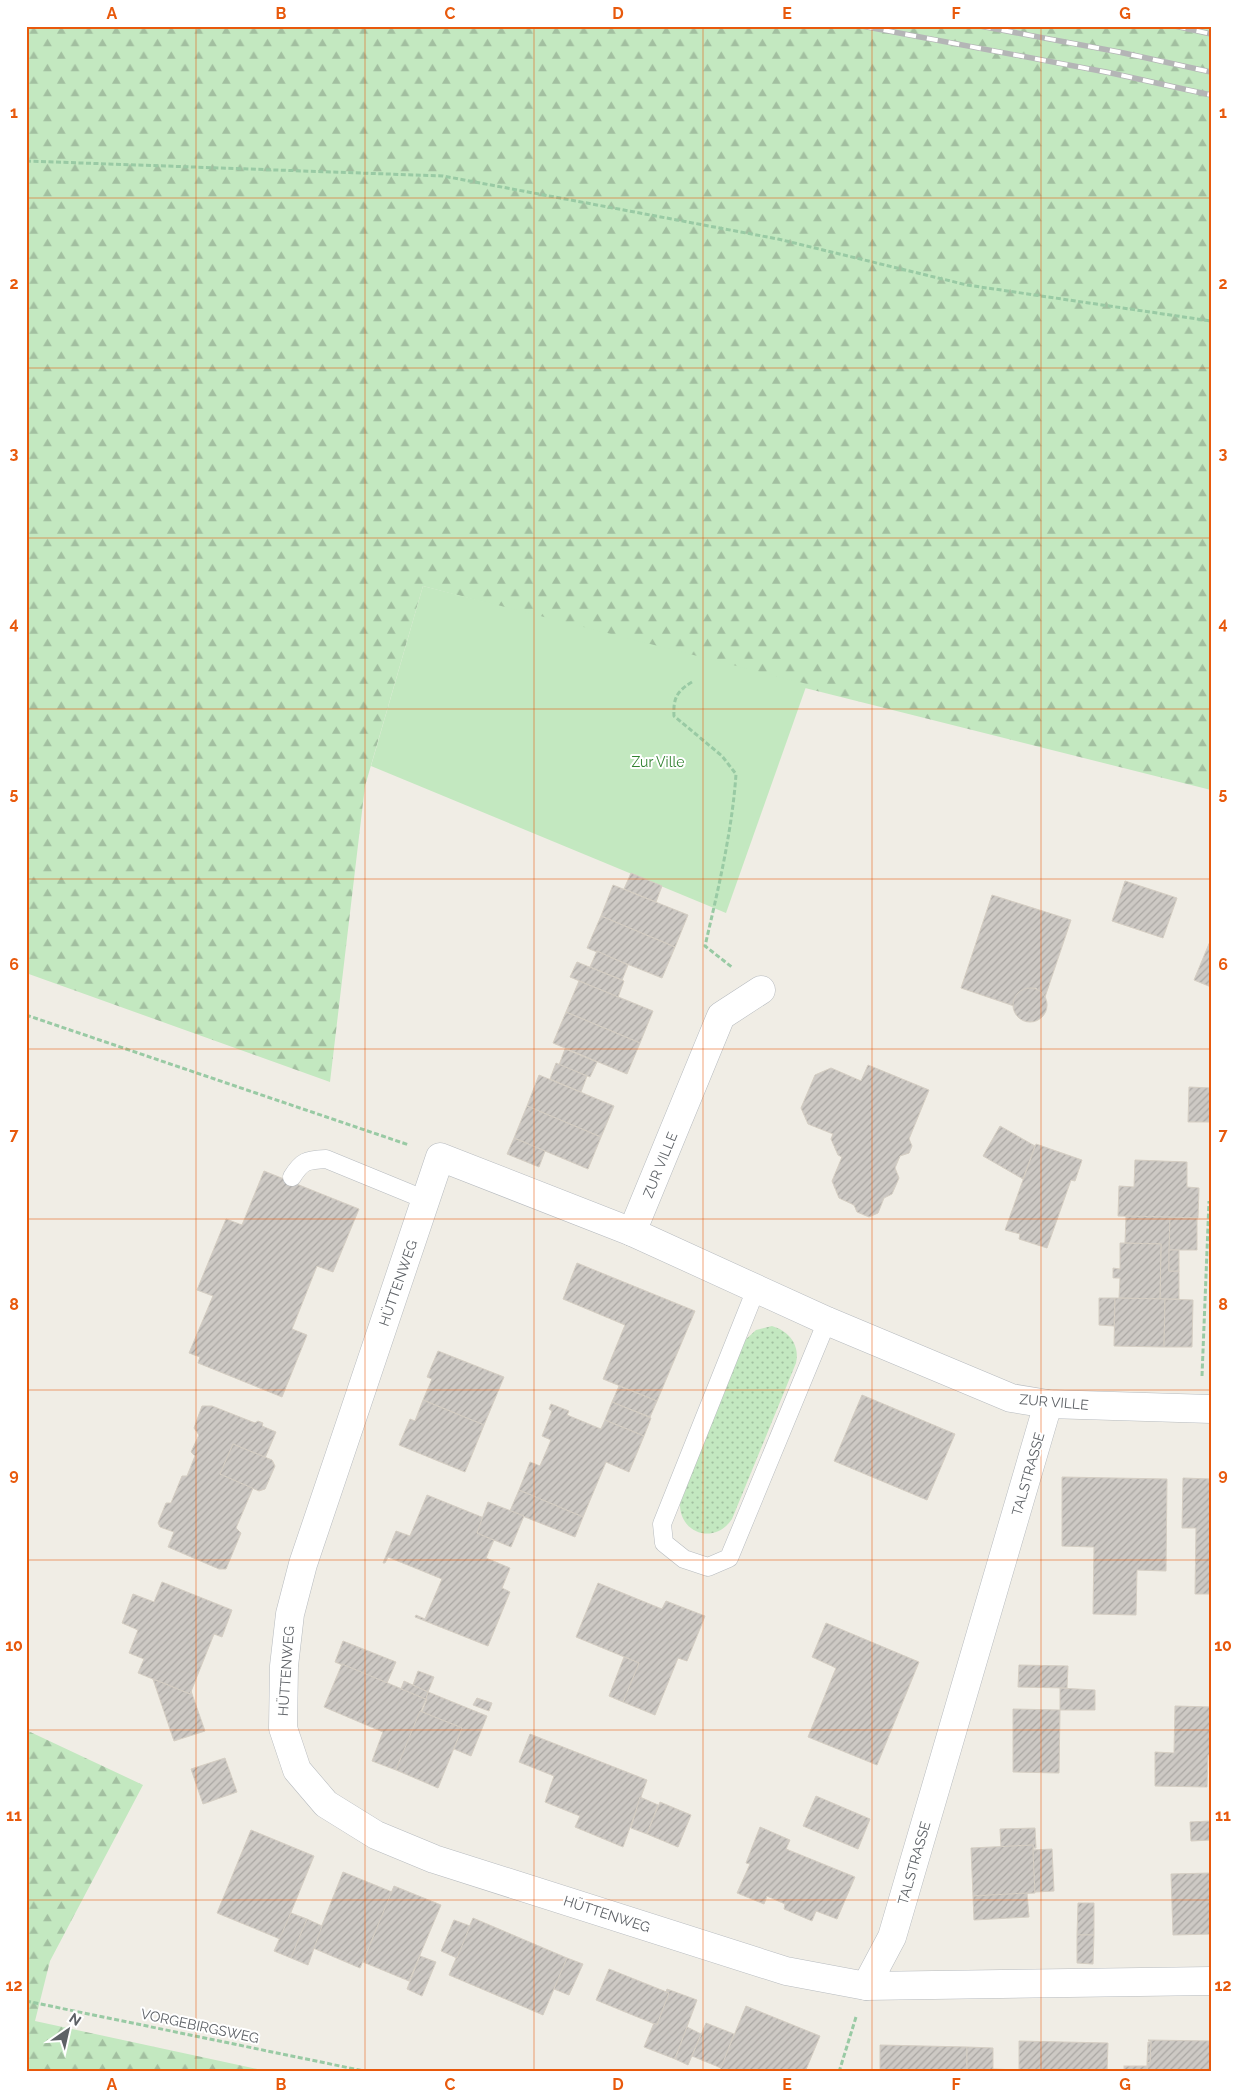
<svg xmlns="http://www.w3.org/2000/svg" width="1237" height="2098" font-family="Raleway,sans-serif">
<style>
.grass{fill:url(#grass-dots)}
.forest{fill:url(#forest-firs)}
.green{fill:#c3e8c0}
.building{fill:url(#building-hatch);stroke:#d5cec3}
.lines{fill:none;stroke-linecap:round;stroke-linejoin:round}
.lane-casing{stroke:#b7bbbf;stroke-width:19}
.street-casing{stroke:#b7bbbf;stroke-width:29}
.path{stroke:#99caa4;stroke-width:3;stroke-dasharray:5 2.5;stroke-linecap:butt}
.lane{stroke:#fff;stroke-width:18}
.street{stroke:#fff;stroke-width:28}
.rail-casing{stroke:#b4b5b6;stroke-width:5.5}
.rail{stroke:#fff;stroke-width:4;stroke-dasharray:11;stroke-linecap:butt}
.grid{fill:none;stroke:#e8590c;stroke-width:1;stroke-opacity:0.55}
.labels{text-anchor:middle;stroke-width:4;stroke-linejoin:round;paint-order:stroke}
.park-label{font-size:14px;fill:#318230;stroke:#fff}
.street-label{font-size:14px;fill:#5d6166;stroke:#fff}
.neatline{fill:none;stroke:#e8590c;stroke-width:2}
.grid-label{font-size:16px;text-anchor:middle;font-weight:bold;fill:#e8590c}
</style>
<defs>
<pattern id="grass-dots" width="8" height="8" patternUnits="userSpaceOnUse" patternTransform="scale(1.25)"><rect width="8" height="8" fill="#c3e8c0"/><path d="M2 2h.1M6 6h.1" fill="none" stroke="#a2bfa0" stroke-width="1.8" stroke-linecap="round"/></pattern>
<pattern id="forest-firs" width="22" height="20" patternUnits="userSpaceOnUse" patternTransform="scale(1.25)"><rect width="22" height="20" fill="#c3e8c0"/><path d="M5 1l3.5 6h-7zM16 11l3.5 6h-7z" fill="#a2bfa0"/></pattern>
<pattern id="building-hatch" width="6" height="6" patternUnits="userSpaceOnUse" patternTransform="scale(1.25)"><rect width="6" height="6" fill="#cdc9c4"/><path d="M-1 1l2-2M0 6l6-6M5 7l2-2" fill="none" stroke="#aaa7a3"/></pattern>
</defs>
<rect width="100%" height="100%" fill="#f0ede5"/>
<!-- grass -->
<path class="grass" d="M 772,1326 C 789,1331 800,1345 796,1363 L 732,1519 C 715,1545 679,1534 680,1503 L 744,1341 L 756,1330 Z"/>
<!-- forest -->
<g class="forest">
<path d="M 26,26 L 1211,26 L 1211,790 L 805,688 L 423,586 L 365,786 L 330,1082 L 26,973 Z"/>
<path d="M 26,1730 L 143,1785 L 50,1961 L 35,2021 L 271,2072 L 26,2072 Z"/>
</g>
<!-- green -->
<path class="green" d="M 423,586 L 807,684 L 726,913 L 371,766 Z"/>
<!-- building -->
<g class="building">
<path d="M 631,873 L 662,886 L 656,902 L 624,889 Z"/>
<path d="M 1125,881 L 1177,898 L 1163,938 L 1112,921 Z"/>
<path d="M 613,885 L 688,915 L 675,947 L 601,916 Z"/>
<path d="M 992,895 L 1071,920 L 1045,997 L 1036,988 L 1026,989 L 1018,994 L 1014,1006 L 961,988 Z"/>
<path d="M 601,916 L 675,947 L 662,978 L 587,948 Z"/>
<path d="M 1211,939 L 1211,987 L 1194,980 Z"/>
<path d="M 597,951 L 628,965 L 622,980 L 590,967 Z"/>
<path d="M 577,962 L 624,981 L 618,997 L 570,977 Z"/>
<path d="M 579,981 L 653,1011 L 640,1043 L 566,1012 Z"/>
<circle cx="1030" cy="1005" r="17"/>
<path d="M 566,1012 L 640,1043 L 627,1074 L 553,1043 Z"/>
<path d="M 565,1049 L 597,1062 L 590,1077 L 559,1065 Z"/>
<path d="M 556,1063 L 587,1076 L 581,1092 L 550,1079 Z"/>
<path d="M 868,1065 L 929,1090 L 909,1139 L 912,1146 L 909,1153 L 900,1156 L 895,1168 L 899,1178 L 892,1194 L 884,1198 L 878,1213 L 869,1217 L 857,1212 L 854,1205 L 839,1198 L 832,1181 L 842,1157 L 838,1155 L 831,1139 L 833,1134 L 808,1124 L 801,1108 L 815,1075 L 831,1068 L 861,1081 Z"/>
<path d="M 539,1075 L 614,1106 L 601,1137 L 527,1106 Z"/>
<path d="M 1189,1087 L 1211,1088 L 1211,1122 L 1188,1122 Z"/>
<path d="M 527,1106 L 601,1137 L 588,1169 L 514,1138 Z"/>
<path d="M 1000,1126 L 1035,1146 L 1023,1179 L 983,1156 Z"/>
<path d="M 514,1138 L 545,1151 L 539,1167 L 507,1154 Z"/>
<path d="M 1036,1144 L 1082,1160 L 1075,1181 L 1071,1180 L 1047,1248 L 1019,1239 L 1020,1234 L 1005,1230 Z"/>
<path d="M 1135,1160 L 1187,1162 L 1187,1187 L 1199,1188 L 1198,1218 L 1118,1216 L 1119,1186 L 1134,1187 Z"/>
<path d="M 264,1171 L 359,1209 L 333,1272 L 317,1266 L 292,1329 L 307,1335 L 282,1397 L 198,1363 L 200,1357 L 189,1353 L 213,1296 L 197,1290 L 226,1219 L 242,1225 Z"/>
<path d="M 1126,1216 L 1170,1217 L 1169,1271 L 1179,1271 L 1179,1299 L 1160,1299 L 1161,1244 L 1125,1243 Z"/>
<path d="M 1170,1217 L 1197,1218 L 1197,1250 L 1169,1250 Z"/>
<path d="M 1120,1243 L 1161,1244 L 1160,1299 L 1119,1298 L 1120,1278 L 1113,1278 L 1113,1268 L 1120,1269 Z"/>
<rect x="1169" y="1250" width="10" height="21"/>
<path d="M 577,1263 L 695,1311 L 657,1401 L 603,1379 L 625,1325 L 563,1299 Z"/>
<path d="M 1099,1298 L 1115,1298 L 1114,1326 L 1099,1325 Z"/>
<path d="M 1115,1298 L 1165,1299 L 1164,1347 L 1114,1346 Z"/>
<path d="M 1165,1299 L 1193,1300 L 1192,1347 L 1164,1347 Z"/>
<path d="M 438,1351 L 504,1377 L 484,1425 L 423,1400 L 432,1379 L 427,1377 Z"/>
<path d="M 619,1386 L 657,1401 L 650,1417 L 612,1402 Z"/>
<path d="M 862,1395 L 955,1434 L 927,1500 L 834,1461 Z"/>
<path d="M 423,1400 L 484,1425 L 465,1472 L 399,1445 L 410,1419 L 415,1421 Z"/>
<path d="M 612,1402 L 651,1418 L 644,1436 L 605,1420 Z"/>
<path d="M 551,1404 L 569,1411 L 567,1415 L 601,1429 L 605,1420 L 644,1436 L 629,1472 L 606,1462 L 583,1517 L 519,1490 L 530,1462 L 540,1466 L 551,1440 L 542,1436 L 552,1411 L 549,1409 Z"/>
<path d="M 202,1406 L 212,1406 L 255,1423 L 258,1421 L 263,1423 L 262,1426 L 276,1432 L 265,1458 L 233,1444 L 220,1474 L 253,1488 L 236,1528 L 241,1533 L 226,1569 L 219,1569 L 168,1547 L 174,1532 L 160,1527 L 158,1523 L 166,1503 L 171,1503 L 182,1476 L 187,1476 L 195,1456 L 191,1452 L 199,1435 L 194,1428 Z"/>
<path d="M 233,1444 L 272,1460 L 275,1466 L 265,1489 L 259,1491 L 220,1474 Z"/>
<path d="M 1062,1477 L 1167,1479 L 1166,1571 L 1137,1570 L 1136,1615 L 1093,1614 L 1094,1547 L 1062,1546 Z"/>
<path d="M 1183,1478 L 1211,1479 L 1211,1594 L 1195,1594 L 1196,1528 L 1182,1528 Z"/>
<path d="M 519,1490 L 583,1517 L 575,1537 L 510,1511 Z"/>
<path d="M 427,1495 L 484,1518 L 477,1533 L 494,1540 L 486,1558 L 510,1568 L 502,1588 L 510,1592 L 488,1646 L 415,1617 L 416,1615 L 425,1619 L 442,1579 L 388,1557 L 385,1563 L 383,1563 L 396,1531 L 410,1536 Z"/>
<path d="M 488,1502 L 524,1516 L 511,1547 L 477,1533 Z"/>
<path d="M 162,1582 L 232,1610 L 222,1637 L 214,1634 L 190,1694 L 138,1673 L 144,1659 L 129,1653 L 138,1630 L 122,1623 L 133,1594 L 154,1602 Z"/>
<path d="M 598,1583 L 662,1609 L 666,1601 L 705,1616 L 687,1661 L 678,1658 L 655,1715 L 623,1702 L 639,1663 L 576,1637 Z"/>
<path d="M 826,1623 L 919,1662 L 877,1765 L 808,1737 L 836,1668 L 812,1657 Z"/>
<path d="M 343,1641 L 396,1662 L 387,1683 L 335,1662 Z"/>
<path d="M 624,1657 L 639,1663 L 623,1702 L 609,1696 Z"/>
<path d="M 342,1664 L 426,1699 L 396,1770 L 372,1761 L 383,1732 L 324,1707 Z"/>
<path d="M 1019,1665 L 1068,1666 L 1067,1688 L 1018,1687 Z"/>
<path d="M 418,1671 L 434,1677 L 428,1692 L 413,1685 Z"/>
<path d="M 153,1679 L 190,1694 L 191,1691 L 205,1731 L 174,1741 Z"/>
<path d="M 404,1681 L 428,1692 L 426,1699 L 401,1689 Z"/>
<path d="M 1060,1688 L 1095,1690 L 1095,1710 L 1060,1710 Z"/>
<path d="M 428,1692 L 487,1716 L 471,1756 L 454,1749 L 462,1728 L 422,1712 L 427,1699 L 426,1699 Z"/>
<path d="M 477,1698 L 492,1703 L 489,1711 L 473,1705 Z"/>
<path d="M 1175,1706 L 1211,1707 L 1211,1755 L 1208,1755 L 1207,1787 L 1155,1786 L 1155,1752 L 1174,1753 Z"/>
<path d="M 1013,1709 L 1060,1710 L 1059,1773 L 1013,1772 Z"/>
<path d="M 420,1711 L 462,1728 L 438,1788 L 396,1770 Z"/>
<path d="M 530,1734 L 647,1780 L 623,1847 L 575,1827 L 580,1816 L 545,1802 L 554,1776 L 519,1762 Z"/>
<path d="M 225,1758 L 237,1792 L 203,1804 L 191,1769 Z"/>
<path d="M 816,1796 L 870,1819 L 858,1849 L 803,1826 Z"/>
<path d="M 640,1797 L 658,1805 L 647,1834 L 631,1828 Z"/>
<path d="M 660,1802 L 691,1815 L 678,1847 L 647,1834 Z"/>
<path d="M 1211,1821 L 1211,1840 L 1191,1841 L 1190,1822 Z"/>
<path d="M 760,1827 L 790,1840 L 786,1849 L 855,1877 L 837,1919 L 816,1911 L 812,1921 L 784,1909 L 785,1904 L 767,1896 L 764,1904 L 737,1893 L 750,1864 L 746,1863 Z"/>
<path d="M 1035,1828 L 1036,1848 L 1033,1848 L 1033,1845 L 1001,1847 L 1000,1829 Z"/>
<path d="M 251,1830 L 314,1856 L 280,1939 L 217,1913 Z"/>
<path d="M 1033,1845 L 1035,1893 L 973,1896 L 971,1848 Z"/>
<path d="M 1052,1849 L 1054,1891 L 1035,1892 L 1033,1850 Z"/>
<path d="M 343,1872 L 392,1892 L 360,1968 L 313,1948 Z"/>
<path d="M 1211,1873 L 1211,1934 L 1173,1935 L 1171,1874 Z"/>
<path d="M 394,1886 L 441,1905 L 409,1981 L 363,1962 Z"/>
<path d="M 1027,1893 L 1029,1917 L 974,1920 L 973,1896 Z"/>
<path d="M 1078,1903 L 1094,1903 L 1094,1935 L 1077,1935 Z"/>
<path d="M 291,1913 L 307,1919 L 291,1958 L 274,1951 Z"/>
<path d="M 473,1918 L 567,1958 L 543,2015 L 449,1975 Z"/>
<path d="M 307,1919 L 322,1926 L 308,1965 L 291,1958 Z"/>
<path d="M 454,1920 L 470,1926 L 457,1958 L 441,1951 Z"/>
<path d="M 1077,1935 L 1094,1935 L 1093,1964 L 1077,1963 Z"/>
<path d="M 420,1956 L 436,1962 L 422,1996 L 407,1989 Z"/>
<path d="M 567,1958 L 583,1964 L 569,1995 L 554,1989 Z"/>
<path d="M 609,1969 L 669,1993 L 657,2025 L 596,2000 Z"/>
<path d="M 667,1989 L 697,2000 L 675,2059 L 644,2047 L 654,2023 L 657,2025 L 669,1993 L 666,1992 Z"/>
<path d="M 746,2006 L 820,2036 L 805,2072 L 719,2072 Z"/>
<path d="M 706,2023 L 734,2034 L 721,2068 L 692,2056 Z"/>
<path d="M 687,2027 L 701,2034 L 688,2065 L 675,2059 Z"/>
<path d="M 1148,2040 L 1211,2041 L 1211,2072 L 1147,2072 L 1147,2063 L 1150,2062 L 1151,2042 Z"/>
<path d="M 1019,2041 L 1108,2043 L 1107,2072 L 1019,2072 Z"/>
<path d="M 1148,2042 L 1151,2042 L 1150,2062 L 1147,2063 Z"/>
<path d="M 880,2045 L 967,2047 L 967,2072 L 880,2072 Z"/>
<path d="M 967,2047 L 993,2048 L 993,2072 L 967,2072 Z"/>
<rect x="1124" y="2066" width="23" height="6"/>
<path d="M 993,2069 L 1019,2070 L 1019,2072 L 993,2072 Z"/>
</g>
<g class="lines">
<defs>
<g id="lane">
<path d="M 292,1177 C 302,1161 306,1160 326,1159 L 426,1200"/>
<path d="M 756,1289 L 662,1524 L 664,1543 L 684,1559 L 708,1567 L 729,1558 L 827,1321"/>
</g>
<g id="street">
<path d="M 632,1232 L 721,1016 L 761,990"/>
<path d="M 1048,1404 L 892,1937 L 866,1986 L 1211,1981"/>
<path d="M 866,1986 L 786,1971 L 434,1859 L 376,1835 L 326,1804 L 297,1770 L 283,1728 L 284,1666 L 290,1614 L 303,1564 L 440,1157 L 632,1232 L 827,1321 L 1011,1398 L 1048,1404 L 1211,1409"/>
</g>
</defs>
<!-- lane casing -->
<use href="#lane" class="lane-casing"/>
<!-- street casing -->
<use href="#street" class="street-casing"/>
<!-- path -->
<g class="path">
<path d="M 26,161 L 443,176 L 778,239 L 967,285 L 1211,321"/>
<path d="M 692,682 C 677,691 673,698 674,716 L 722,756 L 736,774 C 732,832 718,890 705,946 L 733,968"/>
<path d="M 26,1015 L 409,1145"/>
<path d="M 1202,1376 L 1209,1201"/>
<path d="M 26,2001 L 369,2072"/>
<path d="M 839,2072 L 856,2017"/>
</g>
<!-- lane -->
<use href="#lane" class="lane"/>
<!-- street -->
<use href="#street" class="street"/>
<defs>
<g id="rail">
<path d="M 862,26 L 1111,73 L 1211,95"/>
<path d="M 980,26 L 1119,52 L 1211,72"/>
<path d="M 1175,26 L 1211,34"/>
</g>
</defs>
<!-- rail casing -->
<use href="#rail" class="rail-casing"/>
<!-- rail -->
<use href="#rail" class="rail"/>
</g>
<!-- grid -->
<path class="grid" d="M 196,26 L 196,2072M 365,26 L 365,2072M 534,26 L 534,2072M 703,26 L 703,2072M 872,26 L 872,2072M 1041,26 L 1041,2072M 26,198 L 1211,198M 26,368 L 1211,368M 26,538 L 1211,538M 26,709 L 1211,709M 26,879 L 1211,879M 26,1049 L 1211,1049M 26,1219 L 1211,1219M 26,1390 L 1211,1390M 26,1560 L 1211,1560M 26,1730 L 1211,1730M 26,1900 L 1211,1900"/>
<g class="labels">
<!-- park labels -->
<g class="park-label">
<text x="658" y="767">Zur Ville</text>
</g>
<!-- street labels -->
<g class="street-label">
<text transform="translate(660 1165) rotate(-68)" y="5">ZUR VILLE</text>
<text transform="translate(398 1283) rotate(-71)" y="5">HÜTTENWEG</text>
<text transform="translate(1054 1402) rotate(5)" y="5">ZUR VILLE</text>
<text transform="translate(1028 1474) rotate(-74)" y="5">TALSTRASSE</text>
<text transform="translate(286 1671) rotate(-86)" y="5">HÜTTENWEG</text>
<text transform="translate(914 1863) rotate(-74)" y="5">TALSTRASSE</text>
<text transform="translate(607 1914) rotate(18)" y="5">HÜTTENWEG</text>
<text transform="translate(200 2026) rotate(12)" y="5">VORGEBIRGSWEG</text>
</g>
</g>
<!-- border -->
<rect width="1237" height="2098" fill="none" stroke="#ffffff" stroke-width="55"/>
<!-- north arrow -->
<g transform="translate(68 2030) rotate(34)" stroke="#ffffff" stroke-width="4" paint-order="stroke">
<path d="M0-4L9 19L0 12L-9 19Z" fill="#5d6166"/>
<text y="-8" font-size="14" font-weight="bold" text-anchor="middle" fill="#5d6166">N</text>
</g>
<rect x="28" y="28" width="1182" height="2042" class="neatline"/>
<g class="grid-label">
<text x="112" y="19">A</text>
<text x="281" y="19">B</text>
<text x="450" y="19">C</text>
<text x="618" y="19">D</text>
<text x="787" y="19">E</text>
<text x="956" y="19">F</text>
<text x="1125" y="19">G</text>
<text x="14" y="118">1</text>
<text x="1223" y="118">1</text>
<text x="14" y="289">2</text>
<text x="1223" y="289">2</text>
<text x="14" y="459">3</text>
<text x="1223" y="459">3</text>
<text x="14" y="629">4</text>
<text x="1223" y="629">4</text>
<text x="14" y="799">5</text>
<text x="1223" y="799">5</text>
<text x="14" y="970">6</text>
<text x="1223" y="970">6</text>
<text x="14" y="1140">7</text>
<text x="1223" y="1140">7</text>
<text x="14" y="1310">8</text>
<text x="1223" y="1310">8</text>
<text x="14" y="1480">9</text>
<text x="1223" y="1480">9</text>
<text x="14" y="1651">10</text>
<text x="1223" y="1651">10</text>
<text x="14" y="1821">11</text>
<text x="1223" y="1821">11</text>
<text x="14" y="1991">12</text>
<text x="1223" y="1991">12</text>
<text x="112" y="2090">A</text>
<text x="281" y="2090">B</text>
<text x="450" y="2090">C</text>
<text x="618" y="2090">D</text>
<text x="787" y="2090">E</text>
<text x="956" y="2090">F</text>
<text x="1125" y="2090">G</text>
</g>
</svg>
